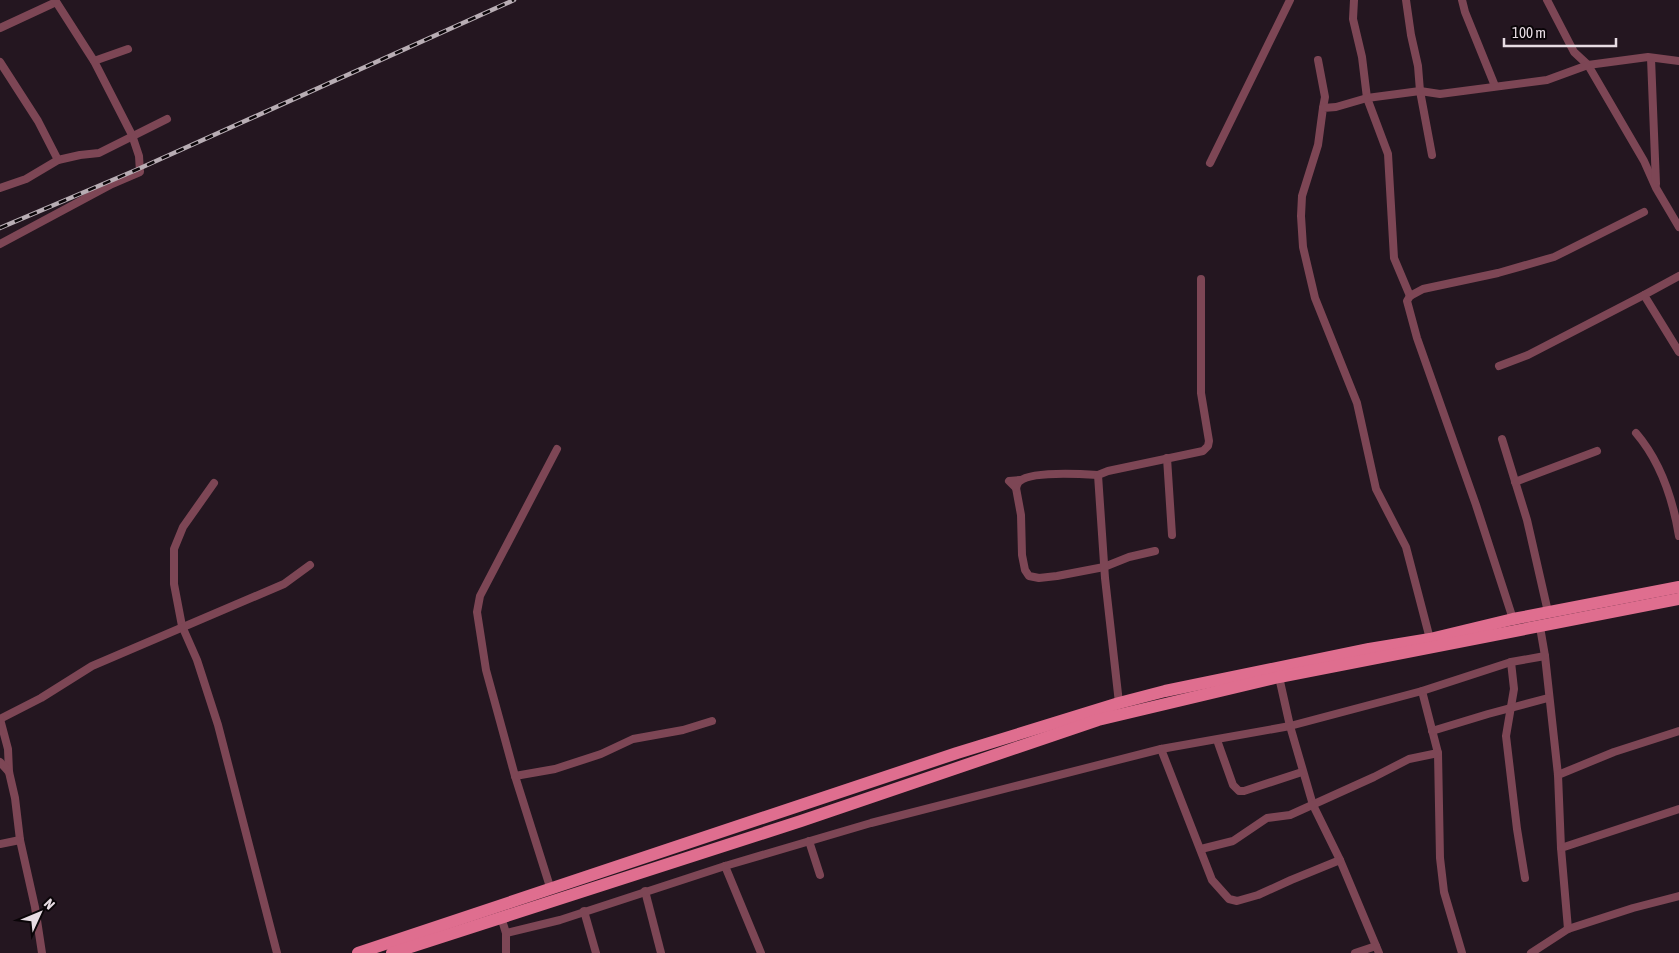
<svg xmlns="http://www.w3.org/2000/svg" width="1679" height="953" font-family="'Asap Condensed',sans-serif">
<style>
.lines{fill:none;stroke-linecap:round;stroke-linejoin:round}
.street{stroke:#7d4655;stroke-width:8}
.primary{stroke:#df6e8f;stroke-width:12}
.rail-casing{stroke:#b8adb4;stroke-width:4.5}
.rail{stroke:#0a0508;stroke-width:2.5;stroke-dasharray:8;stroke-linecap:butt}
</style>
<rect width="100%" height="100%" fill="#241620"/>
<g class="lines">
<!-- street -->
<g class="street">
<path d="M 1354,0 L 1353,19 L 1362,57 L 1367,98 L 1388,154 L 1394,258 L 1410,296"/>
<path d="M 1406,0 L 1411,35 L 1418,66 L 1420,91 L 1432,155"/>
<path d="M 1462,0 L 1465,12 L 1495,86"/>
<path d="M 1547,0 L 1574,52 L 1588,65 L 1644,161 L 1656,188 L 1679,227"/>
<path d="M 0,28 L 56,2"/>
<path d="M 1651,58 L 1656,184"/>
<path d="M 1318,60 L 1325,97 L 1323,108"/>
<path d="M 94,61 L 128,49"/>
<path d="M 0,62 L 38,121 L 58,160 L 80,155 L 99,153 L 167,119"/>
<path d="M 1210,163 L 1290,0"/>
<path d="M 0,188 L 26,179 L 58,160"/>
<path d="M 0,244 L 112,184 L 140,172 L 139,156 L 132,135 L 94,61 L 55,0"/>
<path d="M 1679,276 L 1644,295 L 1679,352"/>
<path d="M 1499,366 L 1528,355 L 1644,295"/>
<path d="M 1636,433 C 1660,461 1673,500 1679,536"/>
<path d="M 1502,439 L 1527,520 L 1548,612"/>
<path d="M 1167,458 L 1172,535"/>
<path d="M 1098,475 C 1082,474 1032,471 1020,481 C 1018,482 1017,485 1016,488 L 1021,515 L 1022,555 L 1025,570 L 1029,576 L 1039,578 L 1057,576 L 1104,567 L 1129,557 L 1155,551"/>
<path d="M 1515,482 L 1597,451"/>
<path d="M 214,483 L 183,527 L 174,549 L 174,584 L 182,626 L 197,660 L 218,725 L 277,953"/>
<path d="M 1016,488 L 1009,481 L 1020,480"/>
<path d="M 1513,619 L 1476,505 L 1417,338 L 1407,301 L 1410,296 L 1423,289 L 1498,273 L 1554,257 L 1644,212"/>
<path d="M 1430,639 L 1406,547 L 1376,489 L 1357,403 L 1315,298 L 1303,247 L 1301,216 L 1302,196 L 1318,145 L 1323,108 L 1336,107 L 1367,98 L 1420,91 L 1440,94 L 1547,80 L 1588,65 L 1648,57 L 1679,61"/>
<path d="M 1545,656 L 1558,775 L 1561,848 L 1568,929"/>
<path d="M 1511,662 L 1514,689 L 1506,736 L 1517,829 L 1525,878"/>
<path d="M 1279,677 L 1290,726 L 1313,805 L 1340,860 L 1379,953"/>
<path d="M 1422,691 L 1438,753 L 1440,858 L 1444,892 L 1462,953"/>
<path d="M 1119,703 L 1105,578 L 1098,475 L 1108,471 L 1203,451 L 1208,446 L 1209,441 L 1201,393 L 1201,279"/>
<path d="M 0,719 L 41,698 L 92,666 L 284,584 L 310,565"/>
<path d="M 0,719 L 8,749 L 9,772 L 15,798 L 20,840 L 35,907 L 42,953"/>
<path d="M 1432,731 L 1488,714 L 1548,698"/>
<path d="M 1217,740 L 1233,785 L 1239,791 L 1244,791 L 1302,772"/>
<path d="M 1161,749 L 1212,880 L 1229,899 L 1237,901 L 1258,895 L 1291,880 L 1340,860"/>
<path d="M 0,762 L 9,772"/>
<path d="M 1558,775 L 1614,752 L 1679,731"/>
<path d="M 515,776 L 555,769 L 601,754 L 633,739 L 683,730 L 712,721"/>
<path d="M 809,841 L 820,875"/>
<path d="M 0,844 L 20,840"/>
<path d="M 1561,848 L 1679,809"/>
<path d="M 1201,849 L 1233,841 L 1267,818 L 1290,815 L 1374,777 L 1409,759 L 1438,753"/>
<path d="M 725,866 L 761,953"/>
<path d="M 551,890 L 515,776 L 486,670 L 477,612 L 480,596 L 557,449"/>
<path d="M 645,891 L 661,953"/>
<path d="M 584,911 L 596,953"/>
<path d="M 501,917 L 506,933 L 506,953"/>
<path d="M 506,933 L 560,920 L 725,866 L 871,823 L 1161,749 L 1290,726 L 1422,691 L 1511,662 L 1545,656 L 1540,627"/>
<path d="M 1355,953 L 1376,946"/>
<path d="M 1531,953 L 1568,929 L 1633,908 L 1679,896"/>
</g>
<!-- primary -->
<g class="primary">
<path d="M 358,953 L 957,753 L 1119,703 L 1165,691 L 1369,649 L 1430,639 L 1513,619 L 1679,587"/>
<path d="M 392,953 L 801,821 L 1098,720 L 1279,677 L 1679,599"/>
</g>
<defs>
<path id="rail" d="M 0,228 L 136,170 L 514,0"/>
</defs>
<!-- rail casing -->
<use href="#rail" class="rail-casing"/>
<!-- rail -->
<use href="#rail" class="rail"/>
</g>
<!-- north arrow -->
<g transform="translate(40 913) rotate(46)" stroke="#0a0508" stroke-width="4" paint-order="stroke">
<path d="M0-4L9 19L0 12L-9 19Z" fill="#e7dce3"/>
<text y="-8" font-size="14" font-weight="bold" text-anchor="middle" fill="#e7dce3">N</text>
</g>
<!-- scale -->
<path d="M1504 38v8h112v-8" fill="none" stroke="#e7dce3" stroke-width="2.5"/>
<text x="1512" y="38" font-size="15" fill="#e7dce3" stroke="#0a0508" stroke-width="4" paint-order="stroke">100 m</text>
</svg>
